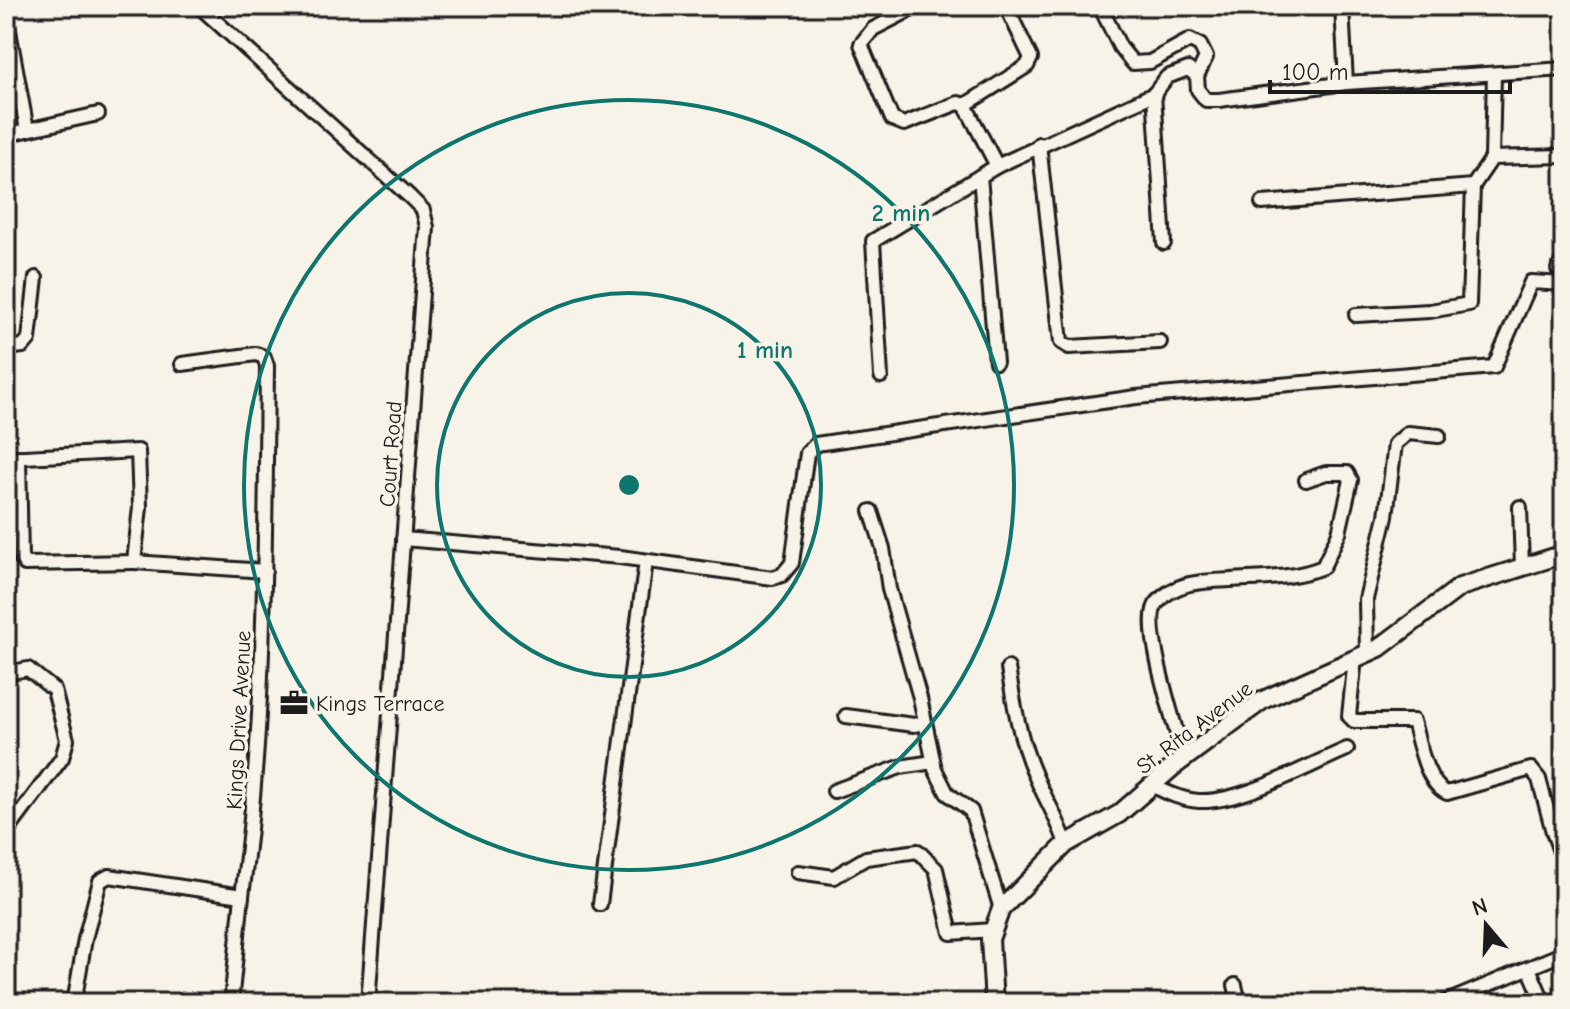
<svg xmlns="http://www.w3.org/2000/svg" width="1570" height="1009" font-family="'Comic Neue',sans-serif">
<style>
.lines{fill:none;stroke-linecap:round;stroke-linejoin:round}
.minor-casing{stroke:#1c1c1c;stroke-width:18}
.tertiary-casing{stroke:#1c1c1c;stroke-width:22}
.minor{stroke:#f7f3e8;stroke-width:12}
.tertiary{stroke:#f7f3e8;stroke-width:16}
.ring{fill:none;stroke:#0f766e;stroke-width:4}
.labels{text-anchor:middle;stroke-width:7;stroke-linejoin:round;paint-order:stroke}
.street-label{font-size:22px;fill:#1c1c1c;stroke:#f7f3e8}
.poi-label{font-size:22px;fill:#1c1c1c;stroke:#f7f3e8;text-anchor:start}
.centre{fill:#0f766e;stroke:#f7f3e8;stroke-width:4}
.ring-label{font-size:24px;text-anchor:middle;font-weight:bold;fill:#0f766e;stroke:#f7f3e8;stroke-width:7;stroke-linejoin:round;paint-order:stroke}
</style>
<rect width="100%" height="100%" fill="#f7f3e8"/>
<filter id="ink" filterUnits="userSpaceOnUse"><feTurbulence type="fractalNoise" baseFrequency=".0125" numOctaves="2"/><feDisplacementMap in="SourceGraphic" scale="16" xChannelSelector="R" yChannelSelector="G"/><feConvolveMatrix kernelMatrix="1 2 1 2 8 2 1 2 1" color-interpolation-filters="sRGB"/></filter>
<g filter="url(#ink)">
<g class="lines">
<defs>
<g id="minor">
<path d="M 199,6 L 410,197 L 423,210 L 427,227 L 368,1003"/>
<path d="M 918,6 L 873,29 L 861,44 L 892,119 L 904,124 L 958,103 L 965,105 L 997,166 L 1154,94 L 1167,77 L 1188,69 L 1197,76 L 1198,90 L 1206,100 L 1219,100 L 1346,83 L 1564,69"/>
<path d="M 1100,6 L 1120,47 L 1133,63 L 1150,62 L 1190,40 L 1200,45 L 1206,57 L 1197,76"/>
<path d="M 1342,6 L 1346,83"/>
<path d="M 6,14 L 27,130 L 6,135"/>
<path d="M 1154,94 L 1164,243"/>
<path d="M 965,105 L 1027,66 L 1031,58 L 1006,6"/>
<path d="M 27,130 L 98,114"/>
<path d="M 1039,144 L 1061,342 L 1069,347 L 1160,342"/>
<path d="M 1492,158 L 1494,74"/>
<path d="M 980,176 L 996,362"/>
<path d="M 1262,203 L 1473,186 L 1492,158 L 1564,156"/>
<path d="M 1558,269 L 1564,258"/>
<path d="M 1356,315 L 1430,311 L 1469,304 L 1473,186"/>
<path d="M 6,348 L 23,346 L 29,339 L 36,278"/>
<path d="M 881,376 L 873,241 L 997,166"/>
<path d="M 19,457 L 21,558 L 25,564 L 134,562"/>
<path d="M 6,458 L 138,451 L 140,507 L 134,562 L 265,571"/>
<path d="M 1520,507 L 1522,567"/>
<path d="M 871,511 L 883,548 L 889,589 L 920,698 L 935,769 L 947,793 L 971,811 L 1001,909"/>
<path d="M 403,539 L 620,557 L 773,578 L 782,575 L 792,563 L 807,453 L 816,444 L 1136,397 L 1494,367 L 1531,282 L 1564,284"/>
<path d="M 1367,653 L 1366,599 L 1386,516 L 1395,444 L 1408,433 L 1439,436"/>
<path d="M 1355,658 L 1349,716 L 1354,721 L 1413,721 C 1419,742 1426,784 1447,793 L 1531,769 L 1539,779 L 1553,832"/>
<path d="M 1008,668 C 1014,703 1019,737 1033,770 C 1043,796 1058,818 1066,844"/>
<path d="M 6,673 L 28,669 L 54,690 L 67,740 L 62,758 L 6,833"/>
<path d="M 846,716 L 914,725 L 925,723"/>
<path d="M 1184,758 C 1177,731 1140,622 1157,603 C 1175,581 1206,581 1231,580 C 1263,578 1293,579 1323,567 L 1339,533 L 1351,480 L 1347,473 L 1326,473 L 1306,480"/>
<path d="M 1152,785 C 1167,793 1182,800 1199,801 C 1241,803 1307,766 1347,749"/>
<path d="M 834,791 L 900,767 L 933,762"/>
<path d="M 1564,832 L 1553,832 L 1564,863"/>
<path d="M 798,872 L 834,877 L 866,858 L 918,851 L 936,869 L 951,933 L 992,930"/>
<path d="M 600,904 L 646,561"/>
<path d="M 1529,968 L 1544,1003"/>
<path d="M 1235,985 L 1239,1003"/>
<path d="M 74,1003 L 85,939 L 100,881 L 109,876 L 242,896 C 266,720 265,543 267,366 L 264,357 L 256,354 L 182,364"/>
<path d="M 231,1003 L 242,896"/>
<path d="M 1444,1003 L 1564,953"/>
</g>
<path id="tertiary" d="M 994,1003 L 990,939 L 1001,909 L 1066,844 L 1119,814 L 1173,767 L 1263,700 L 1379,648 L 1460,587 L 1564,554"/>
</defs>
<!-- minor casing -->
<use href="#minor" class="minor-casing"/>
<!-- tertiary casing -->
<use href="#tertiary" class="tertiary-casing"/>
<!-- minor -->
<use href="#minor" class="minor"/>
<!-- tertiary -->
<use href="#tertiary" class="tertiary"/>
</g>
</g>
<!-- distance rings -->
<g class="ring">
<circle cx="629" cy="485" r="192"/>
<circle cx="629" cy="485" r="385"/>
</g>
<!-- icons -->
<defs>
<symbol id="office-bare" viewBox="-9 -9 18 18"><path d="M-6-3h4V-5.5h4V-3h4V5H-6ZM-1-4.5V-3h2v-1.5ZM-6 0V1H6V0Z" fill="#1c1c1c" stroke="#f7f3e8" stroke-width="2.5" paint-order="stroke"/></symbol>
</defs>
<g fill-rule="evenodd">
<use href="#office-bare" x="274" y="683" width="40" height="40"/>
</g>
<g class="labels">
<!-- street labels -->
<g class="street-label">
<text transform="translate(390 454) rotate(-86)" y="8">Court Road</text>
<text transform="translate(238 720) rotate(-87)" y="8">Kings Drive Avenue</text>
<text transform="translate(1194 727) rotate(-37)" y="8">St. Rita Avenue</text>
</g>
<!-- poi labels -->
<g class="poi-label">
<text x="316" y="711">Kings Terrace</text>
</g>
</g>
<circle cx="629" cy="485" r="12" class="centre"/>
<g class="ring-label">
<text x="901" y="221">2 min</text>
<text x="765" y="358">1 min</text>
</g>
<!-- margin -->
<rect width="1570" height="1009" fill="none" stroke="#f7f3e8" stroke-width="32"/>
<rect x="16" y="16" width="1538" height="977" fill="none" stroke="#1c1c1c" stroke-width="3" filter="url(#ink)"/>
<!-- north arrow -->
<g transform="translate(1486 925) rotate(341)" stroke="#f7f3e8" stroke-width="6" paint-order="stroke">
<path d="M0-6L14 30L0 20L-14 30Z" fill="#1c1c1c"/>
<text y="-12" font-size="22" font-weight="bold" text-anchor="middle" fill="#1c1c1c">N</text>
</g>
<!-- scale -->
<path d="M1270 80v12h240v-12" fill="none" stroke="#1c1c1c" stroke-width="4"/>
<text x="1282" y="80" font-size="24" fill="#1c1c1c" stroke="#f7f3e8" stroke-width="6" paint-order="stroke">100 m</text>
</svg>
